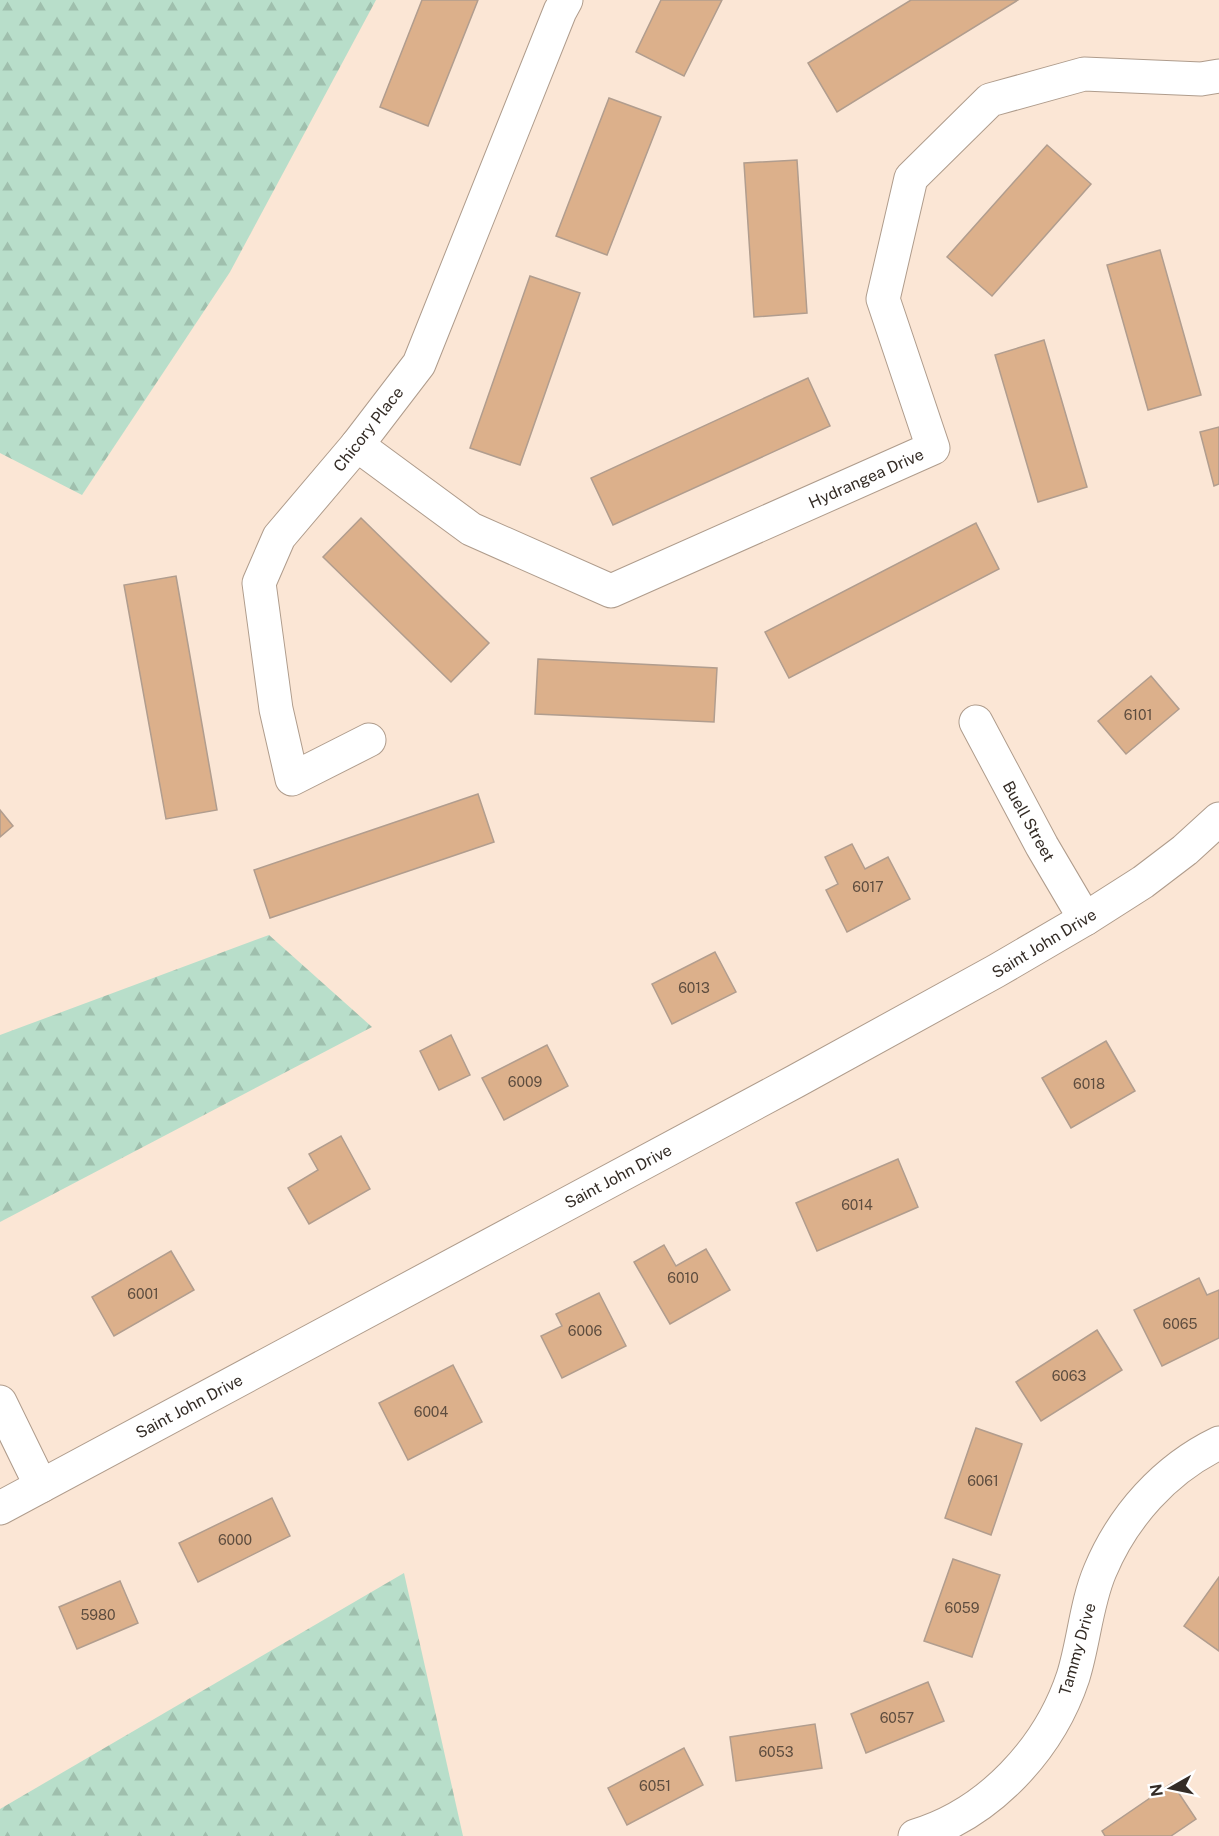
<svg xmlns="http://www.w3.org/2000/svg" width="1219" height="1836" font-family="'Public Sans',sans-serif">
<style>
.forest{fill:url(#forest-firs)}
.building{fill:#dcb08b;stroke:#b19d8e;stroke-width:1.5}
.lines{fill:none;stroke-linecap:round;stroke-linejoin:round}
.minor-casing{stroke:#af9c8c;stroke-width:35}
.minor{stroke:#fff;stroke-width:33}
.labels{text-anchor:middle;stroke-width:6;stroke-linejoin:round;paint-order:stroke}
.number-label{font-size:14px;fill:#5e4d3f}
.street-label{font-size:16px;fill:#342c26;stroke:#fff}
</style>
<defs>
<pattern id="forest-firs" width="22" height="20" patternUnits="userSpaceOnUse" patternTransform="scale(1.5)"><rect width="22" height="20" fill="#b8deca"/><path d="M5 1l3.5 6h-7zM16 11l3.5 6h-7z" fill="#9fbfad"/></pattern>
</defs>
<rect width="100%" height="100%" fill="#fbe6d5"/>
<!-- forest -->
<g class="forest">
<path d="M 0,0 L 376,0 L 230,272 L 82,495 L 0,453 Z"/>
<path d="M 269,935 L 372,1027 L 0,1222 L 0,1035 Z"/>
<path d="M 404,1573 L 463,1836 L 0,1836 L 0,1809 Z"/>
</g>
<!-- building -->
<g class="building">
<path d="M 422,0 L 478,0 L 428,126 L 380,107 Z"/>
<path d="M 661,0 L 722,0 L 684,76 L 636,52 Z"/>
<path d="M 911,0 L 1018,0 L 837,112 L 808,63 Z"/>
<path d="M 609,98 L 661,117 L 607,255 L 556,236 Z"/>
<path d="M 1047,145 L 1091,184 L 992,296 L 947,257 Z"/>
<path d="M 797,160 L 807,313 L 754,317 L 744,163 Z"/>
<path d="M 1160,250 L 1201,395 L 1148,410 L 1107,265 Z"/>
<path d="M 530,276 L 580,293 L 520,465 L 470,448 Z"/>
<path d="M 1044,340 L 1087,487 L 1038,502 L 995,355 Z"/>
<path d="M 808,378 L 830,426 L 613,525 L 591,478 Z"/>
<path d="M 1219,427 L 1219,484 L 1214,486 L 1200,432 Z"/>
<path d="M 361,518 L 489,643 L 451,682 L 323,557 Z"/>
<path d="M 976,523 L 999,569 L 789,678 L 765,632 Z"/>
<path d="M 176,576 L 217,810 L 166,819 L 124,585 Z"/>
<path d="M 538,659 L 717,668 L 714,722 L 535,714 Z"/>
<path d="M 1151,676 L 1179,709 L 1126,754 L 1098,721 Z"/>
<path d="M 478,794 L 494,842 L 270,918 L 254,870 Z"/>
<path d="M 0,810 L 13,826 L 0,837 Z"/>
<path d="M 852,844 L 865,869 L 888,857 L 910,899 L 847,932 L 826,890 L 838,884 L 825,857 Z"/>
<path d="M 715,952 L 736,992 L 672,1024 L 652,984 Z"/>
<path d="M 451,1035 L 470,1075 L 439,1090 L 420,1051 Z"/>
<path d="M 1106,1041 L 1135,1091 L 1071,1128 L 1042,1078 Z"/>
<path d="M 547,1045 L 568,1086 L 504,1120 L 482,1078 Z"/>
<path d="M 341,1136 L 370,1189 L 309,1224 L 288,1188 L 318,1170 L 309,1154 Z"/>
<path d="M 898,1159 L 918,1207 L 817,1251 L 796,1203 Z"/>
<path d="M 664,1245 L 676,1266 L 706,1249 L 730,1290 L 670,1324 L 634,1262 Z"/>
<path d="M 171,1251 L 194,1290 L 114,1336 L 92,1297 Z"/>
<path d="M 1199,1278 L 1207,1295 L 1219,1290 L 1219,1338 L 1162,1366 L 1134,1310 Z"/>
<path d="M 599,1293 L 626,1346 L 562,1378 L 541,1336 L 562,1326 L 556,1314 Z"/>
<path d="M 1097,1330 L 1122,1370 L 1041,1421 L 1016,1382 Z"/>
<path d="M 453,1365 L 482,1422 L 408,1460 L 379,1403 Z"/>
<path d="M 976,1428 L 1022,1444 L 991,1535 L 945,1518 Z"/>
<path d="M 272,1498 L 290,1536 L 198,1582 L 179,1543 Z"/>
<path d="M 953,1559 L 1000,1575 L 972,1657 L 924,1641 Z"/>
<path d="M 1219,1577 L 1219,1651 L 1184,1626 Z"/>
<path d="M 120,1581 L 138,1623 L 77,1649 L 59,1607 Z"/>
<path d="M 928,1682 L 944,1721 L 866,1753 L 851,1714 Z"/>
<path d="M 815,1724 L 822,1768 L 736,1781 L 730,1737 Z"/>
<path d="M 684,1748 L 703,1785 L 627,1825 L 608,1788 Z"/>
<path d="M 1172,1783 L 1196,1819 L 1171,1836 L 1105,1836 L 1102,1831 Z"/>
</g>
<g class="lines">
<defs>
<g id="minor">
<path d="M 357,445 L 471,529 L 611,591 L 933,448 L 883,299 L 911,178 L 990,100 L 1084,74 L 1201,79 L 1219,76"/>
<path d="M 976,722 L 1042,846 L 1085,919"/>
<path d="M 369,740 L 292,779 L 276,709 L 259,583 L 279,537 L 357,445 L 419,364 L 560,11 L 566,0"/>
<path d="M 0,1402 L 41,1486"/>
<path d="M 0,1508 L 796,1081 L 996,971 L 1085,919 L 1143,882 L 1185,850 L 1219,819"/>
<path d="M 915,1836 C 989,1814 1049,1749 1073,1677 C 1084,1642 1086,1604 1100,1571 C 1123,1516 1165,1469 1219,1443"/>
</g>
</defs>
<!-- minor casing -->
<use href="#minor" class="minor-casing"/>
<!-- minor -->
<use href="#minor" class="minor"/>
</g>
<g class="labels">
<!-- number labels -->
<g class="number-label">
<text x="1138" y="720">6101</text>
<text x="868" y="892">6017</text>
<text x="694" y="993">6013</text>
<text x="525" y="1087">6009</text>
<text x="1089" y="1089">6018</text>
<text x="857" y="1210">6014</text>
<text x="683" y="1283">6010</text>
<text x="143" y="1299">6001</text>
<text x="1180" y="1329">6065</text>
<text x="585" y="1336">6006</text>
<text x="1069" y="1381">6063</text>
<text x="431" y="1417">6004</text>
<text x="983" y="1486">6061</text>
<text x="235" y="1545">6000</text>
<text x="962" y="1613">6059</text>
<text x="98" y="1620">5980</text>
<text x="897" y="1723">6057</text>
<text x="776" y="1757">6053</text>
<text x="655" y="1791">6051</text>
</g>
<!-- street labels -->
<g class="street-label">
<text transform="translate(368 429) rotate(-52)" y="6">Chicory Place</text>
<text transform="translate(866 478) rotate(-24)" y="6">Hydrangea Drive</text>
<text transform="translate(1029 821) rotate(61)" y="6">Buell Street</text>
<text transform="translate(1044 943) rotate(-31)" y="6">Saint John Drive</text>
<text transform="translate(618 1176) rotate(-28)" y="6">Saint John Drive</text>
<text transform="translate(189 1406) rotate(-28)" y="6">Saint John Drive</text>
<text transform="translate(1077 1649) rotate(-74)" y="6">Tammy Drive</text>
</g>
</g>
<!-- north arrow -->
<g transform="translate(1171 1788) rotate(261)" stroke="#ffffff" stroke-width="4.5" paint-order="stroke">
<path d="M0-4.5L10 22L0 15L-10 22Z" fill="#342c26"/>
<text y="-9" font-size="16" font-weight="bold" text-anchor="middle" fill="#342c26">N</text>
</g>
</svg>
